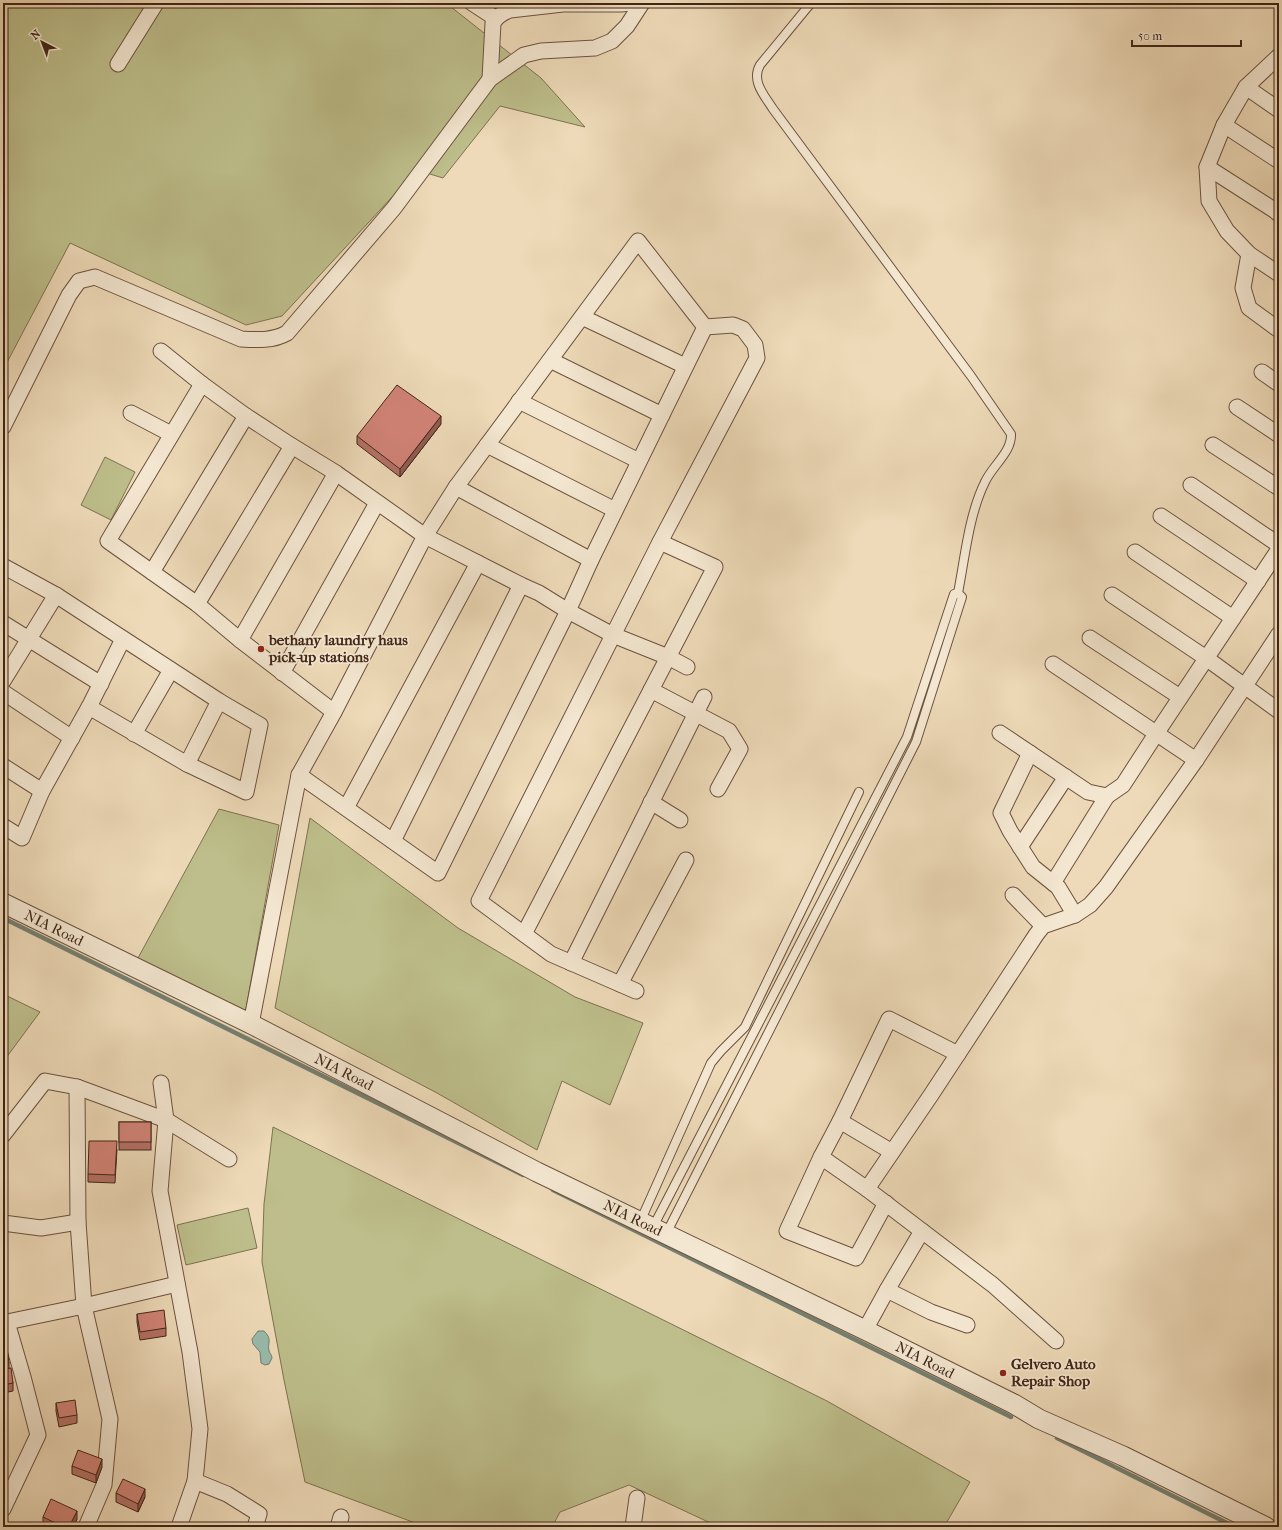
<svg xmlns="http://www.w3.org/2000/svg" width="1282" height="1530" font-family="'IM FELL French Canon',serif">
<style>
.green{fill:#bdbe8b;stroke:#7e7251}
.water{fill:#99bbad;stroke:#757f71}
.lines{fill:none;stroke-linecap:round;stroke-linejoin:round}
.stream{stroke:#757f71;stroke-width:4.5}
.service-casing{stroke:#6c523f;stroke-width:10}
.minor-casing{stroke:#6c523f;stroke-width:17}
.tertiary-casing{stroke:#6c523f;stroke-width:21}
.service{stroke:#f4e7d1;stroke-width:8}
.minor{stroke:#f4e7d1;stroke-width:15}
.tertiary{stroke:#f4e7d1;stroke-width:19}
.wall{fill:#b47166;stroke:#402517}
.shaded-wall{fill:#925c53;stroke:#402517}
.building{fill:#d18377;stroke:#402517}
.poi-dot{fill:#8f2418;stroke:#f4e7d1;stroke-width:1.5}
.labels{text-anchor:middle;stroke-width:3.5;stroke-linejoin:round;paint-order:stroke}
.poi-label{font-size:15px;font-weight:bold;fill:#402517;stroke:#f4e7d1;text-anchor:start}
.street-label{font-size:15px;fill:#402517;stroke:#f4e7d1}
</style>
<rect width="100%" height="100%" fill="#eedab8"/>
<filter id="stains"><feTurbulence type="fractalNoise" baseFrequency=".005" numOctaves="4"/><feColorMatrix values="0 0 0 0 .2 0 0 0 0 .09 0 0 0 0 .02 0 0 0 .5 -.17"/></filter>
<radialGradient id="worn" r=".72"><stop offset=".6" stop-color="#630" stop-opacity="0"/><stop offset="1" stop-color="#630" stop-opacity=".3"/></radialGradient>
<!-- green -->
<g class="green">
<path d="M 3,3 L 446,3 L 541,78 L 585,127 L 500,106 L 443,178 L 417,170 L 282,316 L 246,325 L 70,243 L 3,370 Z"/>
<path d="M 105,457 L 135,472 L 111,520 L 81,505 Z"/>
<path d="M 219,809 L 279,825 L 245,1014 L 138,958 Z"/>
<path d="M 310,818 L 458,928 L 575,997 L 643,1023 L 610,1105 L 562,1081 L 537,1150 L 437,1093 L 275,1008 Z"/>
<path d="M 3,994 L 40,1012 L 3,1062 Z"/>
<path d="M 273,1127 L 827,1401 L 970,1482 L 944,1527 L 719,1527 L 629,1485 L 560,1512 L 552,1527 L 426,1527 L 305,1482 L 284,1380 L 262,1262 L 264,1204 Z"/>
<path d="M 248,1208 L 257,1248 L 186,1265 L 177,1225 Z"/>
</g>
<!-- water -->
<path class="water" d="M 258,1331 L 264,1331 C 273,1340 267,1342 269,1351 C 270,1354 272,1355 272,1358 L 269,1364 L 265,1365 L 261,1363 L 260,1352 L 253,1344 L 252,1339 Z"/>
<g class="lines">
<!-- stream -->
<g class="stream">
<path d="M 3,918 L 523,1175"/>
<path d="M 553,1190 L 1011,1417"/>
<path d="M 1057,1438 L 1235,1527"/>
</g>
<defs>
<g id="service">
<path d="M 811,3 L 760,65 C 751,81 764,95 773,109 L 971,376 L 1011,434 C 1012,452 992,466 985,482 C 969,514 965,557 958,593"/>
<path d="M 640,1222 L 711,1063 L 721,1051 L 745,1027 L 859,792"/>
<path d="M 653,1227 L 907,737 L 954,594 L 958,593 L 962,597 L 916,742 L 666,1234"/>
</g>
<g id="minor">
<path d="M 472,3 L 495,18"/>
<path d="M 1279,56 L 1246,87 L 1224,125 L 1207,167 L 1209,201 L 1227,231 L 1249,254 L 1279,274"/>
<path d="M 118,64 L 156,3"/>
<path d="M 490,79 L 493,23 C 497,16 502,13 510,10 L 563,4 L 621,4 L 631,3"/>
<path d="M 1246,87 L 1279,110"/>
<path d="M 1224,125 L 1279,161"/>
<path d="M 1207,167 L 1274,210 L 1279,214"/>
<path d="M 1249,254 L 1243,288 L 1249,308 L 1279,330"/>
<path d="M 582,317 L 685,366"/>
<path d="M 161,351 L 202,384 L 246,416 L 292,446 L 336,473 L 425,536 L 521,585 L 539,593 L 568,611 L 613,635 L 668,657 L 687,667"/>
<path d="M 550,360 L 662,415"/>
<path d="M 1262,372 L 1279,384"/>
<path d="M 202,384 L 108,541 L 197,604 L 240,640 L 334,712"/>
<path d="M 519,401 L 639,461"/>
<path d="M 1237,407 L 1279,435"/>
<path d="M 131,413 L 171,434"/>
<path d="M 3,427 L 69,295 L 79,281 L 95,277 L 241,339 C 257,340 273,341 287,333 L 394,208 L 490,79 L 524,55 L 541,51 L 595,48 L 612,41 L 627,26 L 642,3"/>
<path d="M 487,445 L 615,510"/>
<path d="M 1213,445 L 1279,488"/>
<path d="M 1191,485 L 1279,545"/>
<path d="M 456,487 L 591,560"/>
<path d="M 1161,516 L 1258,581"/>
<path d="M 1135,552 L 1233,618"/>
<path d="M 3,566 L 56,595 L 219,701 L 260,725 L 246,792 L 187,764 L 89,707"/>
<path d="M 152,572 L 246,416"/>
<path d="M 1112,595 L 1206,658 L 1279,711"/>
<path d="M 197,604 L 292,446"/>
<path d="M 3,623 L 101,684"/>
<path d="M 1090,638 L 1180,697"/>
<path d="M 240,640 L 336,473"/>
<path d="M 1053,664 L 1196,760"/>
<path d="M 282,673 L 377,503"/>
<path d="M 3,681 L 56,595"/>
<path d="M 651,690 L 729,731 L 740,749 L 718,789"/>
<path d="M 3,692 L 72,738"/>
<path d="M 1000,733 L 1088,792 L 1107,796 L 1123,785 L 1156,734 L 1279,549"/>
<path d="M 134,734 L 171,670"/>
<path d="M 1030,753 L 1001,813 L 1010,831 L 1033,867 L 1058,887 L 1075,915"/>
<path d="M 187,764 L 219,701"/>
<path d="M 3,766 L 42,791"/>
<path d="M 299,775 L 438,873 L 568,611 L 591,560 L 705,327"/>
<path d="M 651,802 L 680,820"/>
<path d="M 346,808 L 478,563"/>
<path d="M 3,826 L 22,838 L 42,791 L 89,707 L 123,639"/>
<path d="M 393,841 L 521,585"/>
<path d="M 1020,847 L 1066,777"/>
<path d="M 1053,883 L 1107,796"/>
<path d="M 1013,895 L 1043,926"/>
<path d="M 524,934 L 715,567 L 660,542"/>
<path d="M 571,963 L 704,697"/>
<path d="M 620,984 L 686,860"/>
<path d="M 636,991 L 551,954 L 479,901 L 660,542 L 757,358 L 755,345 L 743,329 L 733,325 L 705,327"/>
<path d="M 251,1024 L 299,775 L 334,712 L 425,536 L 456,487 L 638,241 L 705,327"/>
<path d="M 161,1083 L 166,1120 L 160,1191 L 190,1352 L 200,1429 L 195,1481 L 179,1527"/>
<path d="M 77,1087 L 78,1222 L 84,1306 L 110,1419 L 104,1485 L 86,1527"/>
<path d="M 840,1121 L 821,1157 L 787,1231 L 856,1258 L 886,1203"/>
<path d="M 3,1135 L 45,1081 L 77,1087 L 166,1120 L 229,1159"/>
<path d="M 892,1152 L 840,1121 L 889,1019 L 958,1054"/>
<path d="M 821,1157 L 867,1189"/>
<path d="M 3,1223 L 41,1228 L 78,1222"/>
<path d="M 922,1231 L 993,1285 L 1056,1341"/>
<path d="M 887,1290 L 931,1312 L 967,1325"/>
<path d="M 3,1320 L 7,1322 L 84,1306 L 177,1284"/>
<path d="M 865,1330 L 887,1290 L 922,1231 L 867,1189 L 931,1095 L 1036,935 L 1043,926 L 1075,915 L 1090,905 L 1106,887 L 1196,760 L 1279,634"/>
<path d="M 195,1481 L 227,1494 L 259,1514 L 255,1527"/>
<path d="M 3,1509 L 38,1435 L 23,1377 L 7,1322"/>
<path d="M 338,1527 L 341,1517"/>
<path d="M 633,1527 L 637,1498"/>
</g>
<path id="tertiary" d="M 3,903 L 251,1024 L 537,1172 L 865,1330 L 1014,1404 L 1039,1419 L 1123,1456 L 1266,1527"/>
</defs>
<!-- service casing -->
<use href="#service" class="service-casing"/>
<!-- minor casing -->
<use href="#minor" class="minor-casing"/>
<!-- tertiary casing -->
<use href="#tertiary" class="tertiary-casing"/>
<!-- service -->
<use href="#service" class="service"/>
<!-- minor -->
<use href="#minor" class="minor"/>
<!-- tertiary -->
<use href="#tertiary" class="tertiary"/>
</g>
<!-- wall -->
<g class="wall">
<path d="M 441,424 L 400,477 L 357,444 L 357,436 Z"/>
<rect x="119" y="1122" width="32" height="28"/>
<path d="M 117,1149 L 115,1183 L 88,1182 L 88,1174 Z"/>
<path d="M 137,1314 L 166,1328 L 166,1336 L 140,1340 L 137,1322 Z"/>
<path d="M 3,1349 L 9,1363 L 9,1368 L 13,1383 L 13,1391 L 3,1393 Z"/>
<path d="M 56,1403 L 77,1415 L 77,1423 L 59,1427 L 56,1411 Z"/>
<path d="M 72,1466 L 102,1467 L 96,1483 L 72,1474 Z"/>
<path d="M 116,1493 L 145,1497 L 138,1512 L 116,1502 Z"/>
<path d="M 43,1517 L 77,1519 L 73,1527 L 47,1527 L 43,1525 Z"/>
</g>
<!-- shaded-wall -->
<g class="shaded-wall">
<path d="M 441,416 L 441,424 L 400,477 L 400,469 Z"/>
<path d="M 102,1459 L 102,1467 L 96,1483 L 96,1475 Z"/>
<path d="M 145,1489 L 145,1497 L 138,1512 L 138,1504 Z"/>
<path d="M 77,1511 L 77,1519 L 73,1527 L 69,1527 Z"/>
</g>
<!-- building -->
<g class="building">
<path d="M 397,385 L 441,416 L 400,469 L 357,436 Z"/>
<rect x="119" y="1122" width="32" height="20"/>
<path d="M 89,1141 L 117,1141 L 115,1175 L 88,1174 Z"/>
<path d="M 164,1310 L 166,1328 L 140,1332 L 137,1314 Z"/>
<path d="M 7,1348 L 9,1363 L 3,1364 L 3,1349 Z"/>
<path d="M 11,1368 L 13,1383 L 3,1385 L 3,1369 Z"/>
<path d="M 75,1400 L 77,1415 L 59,1418 L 56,1403 Z"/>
<path d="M 78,1450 L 102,1459 L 96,1475 L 72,1466 Z"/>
<path d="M 123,1479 L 145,1489 L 138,1504 L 116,1493 Z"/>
<path d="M 51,1499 L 77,1511 L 69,1527 L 64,1527 L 43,1517 Z"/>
</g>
<!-- markers -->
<g class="poi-dot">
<circle cx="261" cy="649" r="4"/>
<circle cx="1003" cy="1373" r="4"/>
</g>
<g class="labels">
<!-- poi labels -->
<g class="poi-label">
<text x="269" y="645">bethany laundry haus<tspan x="269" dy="17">pick-up stations</tspan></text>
<text x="1011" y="1369">Gelvero Auto<tspan x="1011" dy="17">Repair Shop</tspan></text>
</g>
<!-- street labels -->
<g class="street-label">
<text transform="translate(54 928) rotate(26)" y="5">NIA Road</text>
<text transform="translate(344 1072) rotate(27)" y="5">NIA Road</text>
<text transform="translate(633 1218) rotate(26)" y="5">NIA Road</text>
<text transform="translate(925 1360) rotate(27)" y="5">NIA Road</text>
</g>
</g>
<!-- margin -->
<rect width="1282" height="1530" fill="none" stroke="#eedab8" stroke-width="16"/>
<rect x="4" y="4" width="1274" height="1522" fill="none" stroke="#402517" stroke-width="2"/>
<rect x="8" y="8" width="1266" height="1514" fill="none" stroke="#402517"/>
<!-- north arrow -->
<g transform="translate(42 42) rotate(318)" stroke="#f4e7d1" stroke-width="3" paint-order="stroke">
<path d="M0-3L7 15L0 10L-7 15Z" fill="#402517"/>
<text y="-6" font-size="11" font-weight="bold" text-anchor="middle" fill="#402517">N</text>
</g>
<!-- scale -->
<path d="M1132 40v6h109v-6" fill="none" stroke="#402517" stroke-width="2"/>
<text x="1138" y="40" font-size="12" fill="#402517" stroke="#f4e7d1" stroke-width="3" paint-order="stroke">50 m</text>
<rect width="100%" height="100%" filter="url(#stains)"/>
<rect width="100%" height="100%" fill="url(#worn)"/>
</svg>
